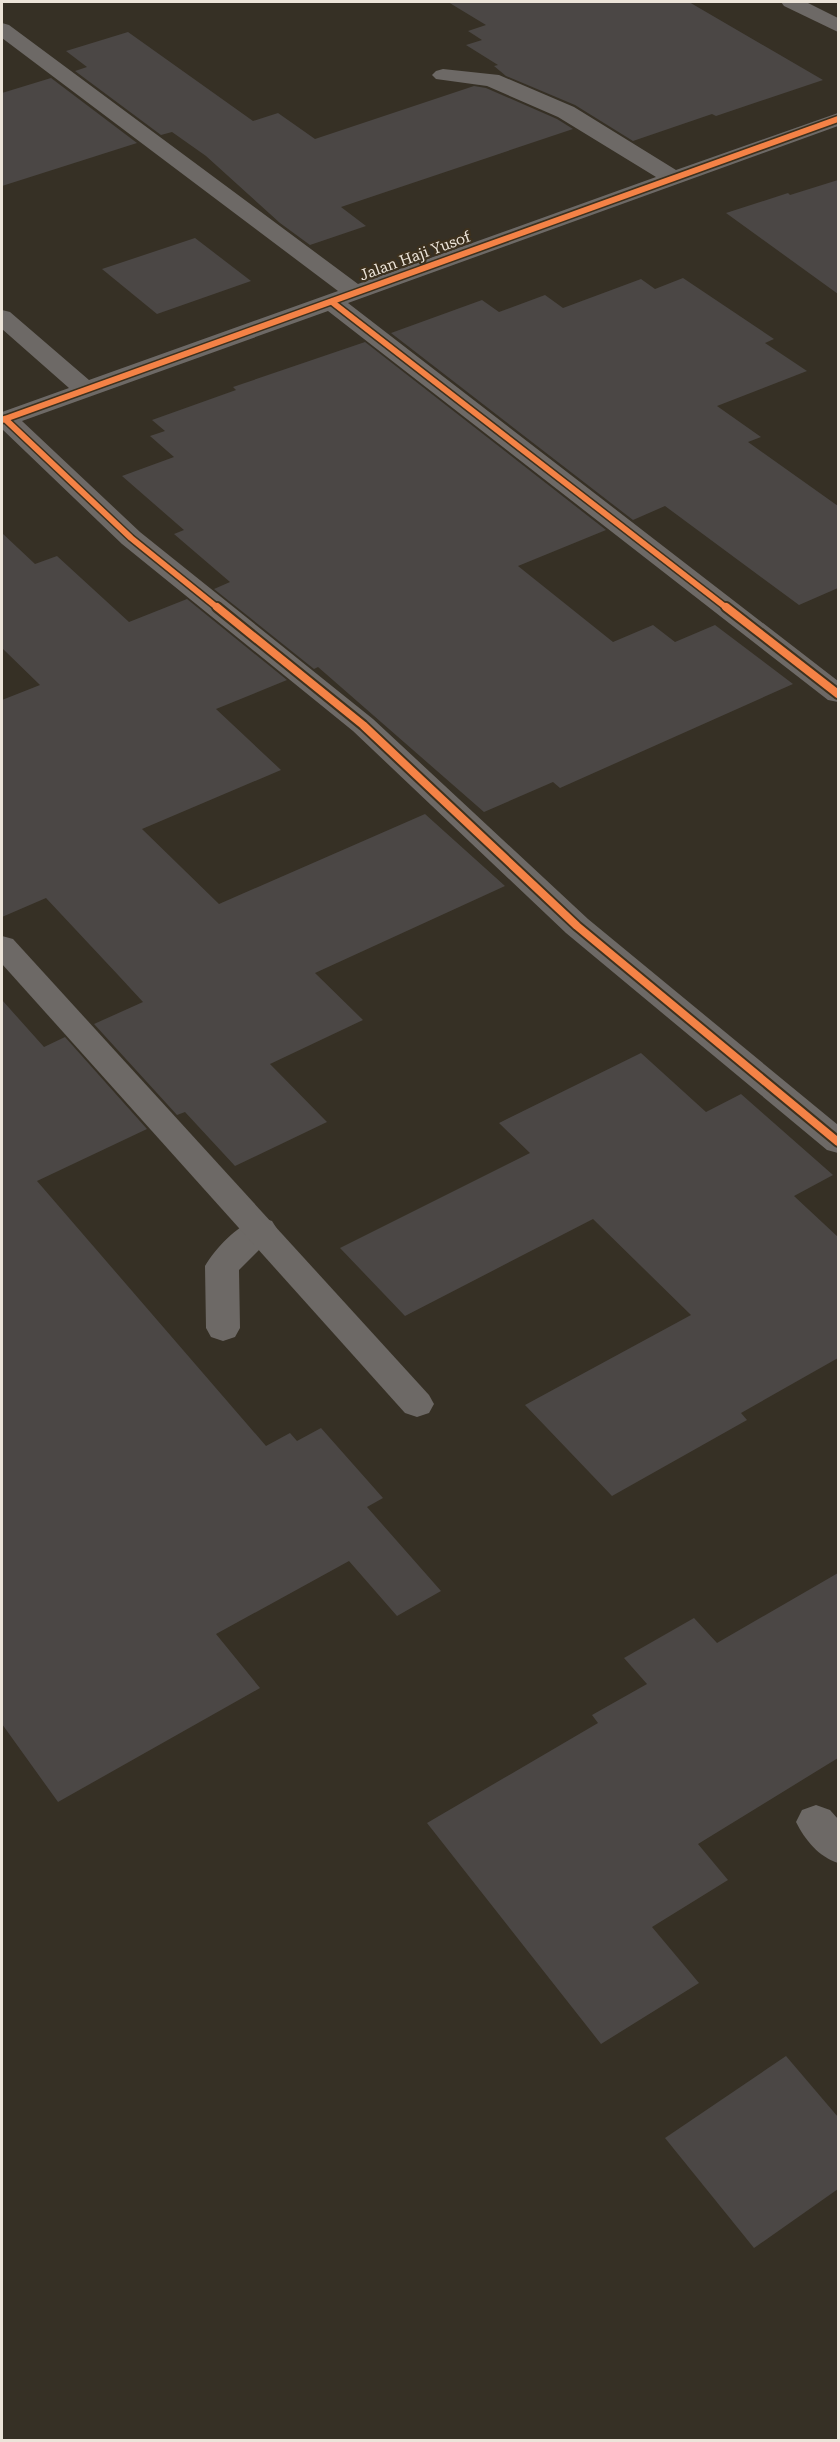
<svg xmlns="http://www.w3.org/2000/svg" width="840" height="2442" font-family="'Roboto Serif',serif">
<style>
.building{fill:#4b4745}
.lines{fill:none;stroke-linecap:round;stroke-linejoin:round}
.lane{fill:#6d6966;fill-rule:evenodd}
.street{fill:#6d6966;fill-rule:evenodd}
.cycleway-far1-casing{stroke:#3d311e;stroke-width:9}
.cycleway-casing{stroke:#3d311e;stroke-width:12}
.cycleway-far1{stroke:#f48246;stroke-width:6}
.cycleway{stroke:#f48246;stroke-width:8}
.labels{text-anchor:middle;stroke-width:4.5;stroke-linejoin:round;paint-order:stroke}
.far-street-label{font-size:15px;fill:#ece4d9;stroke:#3d311e}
</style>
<rect width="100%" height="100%" fill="#363025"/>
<!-- building -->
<g class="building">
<path d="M 448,2 L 689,2 L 823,80 L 716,116 L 712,114 L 633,141 L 575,105 L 506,76 L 494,66 L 498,65 L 466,45 L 482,40 L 468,31 L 486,25 Z"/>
<path d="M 128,32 L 253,121 L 278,113 L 315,139 L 474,86 L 486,88 L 557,119 L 573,129 L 341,207 L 366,226 L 310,245 L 280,223 L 206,156 L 172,132 L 161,135 L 75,71 L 87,67 L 66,51 Z"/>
<path d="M 51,78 L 137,143 L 2,186 L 2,93 Z"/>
<path d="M 838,180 L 838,294 L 726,213 L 788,193 L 790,195 Z"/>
<path d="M 195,238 L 251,281 L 157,314 L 102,269 Z"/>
<path d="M 683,278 L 774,339 L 765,343 L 807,371 L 717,406 L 761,437 L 748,442 L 838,506 L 838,588 L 799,605 L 665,506 L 633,520 L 391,333 L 482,300 L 499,312 L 545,295 L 563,308 L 641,279 L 655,289 Z"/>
<path d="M 365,342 L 606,530 L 518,566 L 613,642 L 653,625 L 675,642 L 715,625 L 793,684 L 560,788 L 553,782 L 484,812 L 318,667 L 314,669 L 214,589 L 230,582 L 174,534 L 184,530 L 122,476 L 174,457 L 150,436 L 165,431 L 152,420 L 236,390 L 233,387 Z"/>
<path d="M 2,533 L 35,564 L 57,556 L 129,622 L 187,599 L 287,680 L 216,709 L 281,770 L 142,829 L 219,904 L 425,814 L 505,886 L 315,973 L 363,1020 L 270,1064 L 327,1122 L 235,1166 L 185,1112 L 177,1115 L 94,1024 L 143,1002 L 119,976 L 46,898 L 2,917 L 2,700 L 40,685 L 2,648 Z"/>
<path d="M 2,1000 L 44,1047 L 65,1037 L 147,1129 L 37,1181 L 266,1446 L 290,1433 L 297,1441 L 321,1428 L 383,1498 L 367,1507 L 441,1591 L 397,1616 L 349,1561 L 216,1634 L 260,1688 L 58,1802 L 2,1724 Z"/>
<path d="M 641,1053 L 706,1112 L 741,1094 L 833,1175 L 794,1196 L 838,1237 L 838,1358 L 741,1413 L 747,1420 L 612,1496 L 525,1405 L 691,1315 L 593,1219 L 405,1316 L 340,1248 L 530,1153 L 499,1123 Z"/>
<path d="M 838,1573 L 838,1758 L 698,1844 L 728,1880 L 652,1927 L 699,1983 L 601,2044 L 427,1823 L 598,1723 L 592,1715 L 647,1684 L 624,1658 L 694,1618 L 717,1643 Z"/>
<path d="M 786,2056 L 838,2117 L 838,2189 L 754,2248 L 665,2138 Z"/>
</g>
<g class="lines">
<!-- lane -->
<path class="lane" d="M 260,1217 L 272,1221 L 277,1229 L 272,1237 L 239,1270 L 240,1328 L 235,1337 L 223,1341 L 211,1337 L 206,1328 L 205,1266 C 216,1247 240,1223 260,1217 Z"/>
<!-- street -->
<g class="street">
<path d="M 781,2 L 806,2 L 838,18 L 838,32 L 784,6 Z"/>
<path d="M 2,23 L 9,25 L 358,284 L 656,177 L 558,117 L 487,86 L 436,79 L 432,75 L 436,71 L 443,69 L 499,75 L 574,107 L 676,170 L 838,113 L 838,126 L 348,303 L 838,681 L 838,702 L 828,700 L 328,311 L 22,421 L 140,532 L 373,719 L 588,919 L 838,1125 L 838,1153 L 827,1150 L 566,933 L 353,731 L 122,544 L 2,429 L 2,412 L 69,388 L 2,329 L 2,310 L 10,312 L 89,380 L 338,291 L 2,38 Z"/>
<path d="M 2,936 L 13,939 L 429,1395 L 434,1404 L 429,1413 L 417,1417 L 405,1413 L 2,964 Z"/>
<path d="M 816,1805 L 830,1810 L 838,1819 L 838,1863 C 819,1857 805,1840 796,1822 L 802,1810 Z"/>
</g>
<defs>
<g id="cycleway-far1">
<path d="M 332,302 L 728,609"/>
<path d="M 5,419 L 131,538 L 219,609"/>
<path d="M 2,420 L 838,119"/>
</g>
<g id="cycleway">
<path d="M 217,607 L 363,725 L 577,926 L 838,1142"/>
<path d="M 726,607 L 838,694"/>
</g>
</defs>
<!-- cycleway-far1 casing -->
<use href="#cycleway-far1" class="cycleway-far1-casing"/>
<!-- cycleway casing -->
<use href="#cycleway" class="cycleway-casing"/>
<!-- cycleway-far1 -->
<use href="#cycleway-far1" class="cycleway-far1"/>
<!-- cycleway -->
<use href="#cycleway" class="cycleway"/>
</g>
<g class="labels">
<!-- far-street labels -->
<g class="far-street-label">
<text transform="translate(415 256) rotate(-20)" y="5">Jalan Haji Yusof</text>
</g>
</g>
<!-- border -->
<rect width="840" height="2442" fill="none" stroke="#ece4d9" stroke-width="6"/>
</svg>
